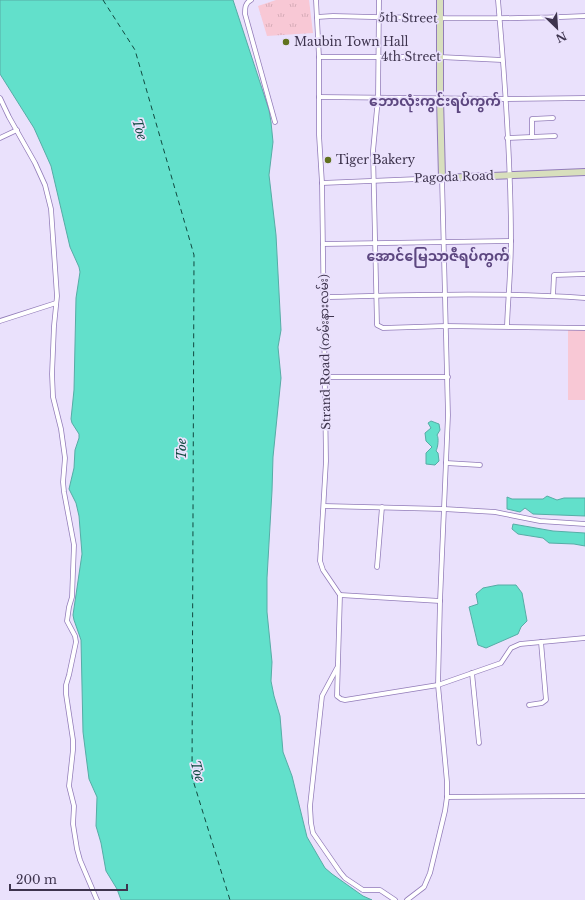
<svg xmlns="http://www.w3.org/2000/svg" width="585" height="900" font-family="'Libre Baskerville','Noto Sans Myanmar',serif">
<style>
.grass{fill:url(#grass-tufts)}
.pitch{fill:#f8c8d5}
.water{fill:#62e0cb;stroke:#57aca6}
.lines{fill:none;stroke-linecap:round;stroke-linejoin:round}
.ferry{stroke:#114940;stroke-width:1;stroke-dasharray:5 4;stroke-linecap:butt}
.street-casing{stroke:#927cb9;stroke-width:5.5}
.secondary-casing{stroke:#927cb9;stroke-width:8}
.street{stroke:#fff;stroke-width:4}
.secondary{stroke:#d8dfbd;stroke-width:6}
.poi-dot{fill:#61721f;stroke:#eae1fc;stroke-width:1.5}
.labels{text-anchor:middle;stroke-width:3.5;stroke-linejoin:round;paint-order:stroke}
.street-label{font-size:12px;fill:#3e344e;stroke:#eae1fc}
.poi-label{font-size:12px;fill:#3e344e;stroke:#eae1fc;text-anchor:start}
.water-label{font-size:13px;font-style:italic;fill:#114940;stroke:#eae1fc}
.quarter-label{font-size:14px;font-weight:bold;fill:#5d4780;stroke:#eae1fc}
</style>
<defs>
<pattern id="grass-tufts" width="24" height="20" patternUnits="userSpaceOnUse"><rect width="24" height="20" fill="#f8c8d5"/><path d="M3 7l-1-3M5 7V3M7 7l1-3M15 17l-1-3M17 17v-4M19 17l1-3" fill="none" stroke="#d6acb8"/></pattern>
</defs>
<rect width="100%" height="100%" fill="#eae1fc"/>
<!-- grass -->
<path class="grass" d="M 276,0 L 309,0 L 313,33 L 267,36 L 258,6 Z"/>
<!-- pitch -->
<rect class="pitch" x="568" y="330" width="17" height="70"/>
<!-- water -->
<g class="water">
<path d="M 0,0 L 233,0 L 269,110 L 271,122 L 273,142 L 269,175 L 276,235 L 281,330 L 278,347 L 281,378 L 273,457 L 272,491 L 267,578 L 267,612 L 272,662 L 271,681 L 274,696 L 280,716 L 283,752 L 292,776 L 307,837 L 325,868 L 332,874 L 363,896 L 372,900 L 121,900 L 117,889 L 106,871 L 101,843 L 96,826 L 97,797 L 89,779 L 83,732 L 81,640 L 74,620 L 73,615 L 82,554 L 79,516 L 76,503 L 69,489 L 74,468 L 75,450 L 79,438 L 79,434 L 72,423 L 71,419 L 74,390 L 76,298 L 80,272 L 79,267 L 70,247 L 51,166 L 34,128 L 0,74 Z"/>
<path d="M 431,421 L 439,424 L 440,430 L 437,435 C 439,438 438,447 436,451 L 438,453 L 439,461 L 435,465 L 426,464 L 426,453 L 432,447 L 426,441 L 425,433 L 431,428 L 428,423 Z"/>
<path d="M 547,496 L 557,500 L 564,498 L 585,498 L 585,516 L 533,514 L 525,508 L 520,512 L 507,509 L 507,497 L 512,499 L 543,499 Z"/>
<path d="M 513,524 L 553,531 L 585,533 L 585,546 L 574,544 L 549,543 L 543,538 L 518,534 L 512,529 Z"/>
<path d="M 498,585 L 516,585 L 522,593 L 527,621 L 521,627 L 518,634 L 486,648 L 478,645 L 469,607 L 478,604 L 476,594 L 483,588 Z"/>
</g>
<g class="lines">
<!-- ferry -->
<path class="ferry" d="M 103,0 L 135,50 L 194,255 L 192,777 L 230,900"/>
<defs>
<g id="street">
<path d="M 251,0 C 245,3 245,8 245,14 L 275,122"/>
<path d="M 316,0 L 319,57 L 319,135 L 322,183 L 326,461 L 320,561 L 323,570 L 340,595 L 337,696 L 341,699 L 345,700 L 438,685 L 501,663 L 511,648 L 520,644 L 585,638"/>
<path d="M 379,0 L 378,98 L 373,151 L 377,325 L 383,328 L 446,326 L 585,328"/>
<path d="M 498,0 C 505,80 511,161 511,241 C 511,269 508,298 507,326"/>
<path d="M 317,17 L 333,16 C 417,18 501,20 585,16"/>
<path d="M 319,57 L 440,57 L 502,60"/>
<path d="M 319,97 L 505,99 L 585,98"/>
<path d="M 0,98 L 9,117 L 35,163 L 45,185 L 51,209 L 57,296 L 54,326 L 52,374 L 53,397 L 61,429 L 65,458 L 63,482 L 64,492 L 74,545 L 72,597 L 69,607 L 67,621 L 75,636 L 76,642 L 69,675 L 66,685 L 66,694 L 73,740 L 73,750 L 69,786 L 74,806 L 73,824 L 77,849 L 80,860 L 97,900"/>
<path d="M 532,137 L 532,119 L 553,118"/>
<path d="M 0,138 L 17,130"/>
<path d="M 507,138 L 555,136"/>
<path d="M 322,183 L 442,178 L 448,415 L 440,601 L 438,685 L 447,782 L 447,797 L 445,811 L 430,873 L 424,887 L 407,900"/>
<path d="M 323,244 L 511,241"/>
<path d="M 553,296 L 554,275 L 585,274"/>
<path d="M 324,297 C 411,295 498,292 585,298"/>
<path d="M 0,321 L 56,303"/>
<path d="M 325,377 L 448,377"/>
<path d="M 446,463 L 480,465"/>
<path d="M 324,506 L 444,509 L 495,512 L 540,521 L 585,524"/>
<path d="M 377,567 L 382,507"/>
<path d="M 340,595 L 440,601"/>
<path d="M 337,668 L 322,696 L 310,806 L 311,823 L 313,833 L 340,872 L 345,878 L 363,890 L 380,890 L 395,900"/>
<path d="M 472,673 L 479,743"/>
<path d="M 529,705 L 542,703 L 546,700 L 541,642"/>
<path d="M 447,797 L 585,796"/>
</g>
<path id="secondary" d="M 440,0 L 440,98 L 442,178 L 585,172"/>
</defs>
<!-- street casing -->
<use href="#street" class="street-casing"/>
<!-- secondary casing -->
<use href="#secondary" class="secondary-casing"/>
<!-- street -->
<use href="#street" class="street"/>
<!-- secondary -->
<use href="#secondary" class="secondary"/>
</g>
<!-- markers -->
<g class="poi-dot">
<circle cx="286" cy="42" r="4"/>
<circle cx="328" cy="160" r="4"/>
</g>
<g class="labels">
<!-- street labels -->
<g class="street-label">
<text transform="translate(408 18) rotate(1)" y="4">5th Street</text>
<text x="411" y="61">4th Street</text>
<text transform="translate(454 177) rotate(-2)" y="4">Pagoda Road</text>
<text transform="translate(325 352) rotate(-91)" y="4">Strand Road (ကမ်းနားလမ်း)</text>
</g>
<!-- poi labels -->
<g class="poi-label">
<text x="294" y="46">Maubin Town Hall</text>
<text x="336" y="164">Tiger Bakery</text>
</g>
<!-- water labels -->
<g class="water-label">
<text transform="translate(140 129) rotate(72)" y="5">Toe</text>
<text transform="translate(181 449) rotate(-90)" y="5">Toe</text>
<text transform="translate(198 771) rotate(75)" y="5">Toe</text>
</g>
<!-- quarter labels -->
<g class="quarter-label">
<text x="435" y="106">ဘောလုံးကွင်းရပ်ကွက်</text>
<text x="438" y="261">အောင်မြေသာဇီရပ်ကွက်</text>
</g>
</g>
<!-- north arrow -->
<g transform="translate(557 28) rotate(155)" stroke="#eae1fc" stroke-width="3" paint-order="stroke">
<path d="M0-3L7 15L0 10L-7 15Z" fill="#3e344e"/>
<text y="-6" font-size="11" font-weight="bold" text-anchor="middle" fill="#3e344e">N</text>
</g>
<!-- scale -->
<path d="M10 884v6h117v-6" fill="none" stroke="#3e344e" stroke-width="2"/>
<text x="16" y="884" font-size="12" fill="#3e344e" stroke="#eae1fc" stroke-width="3" paint-order="stroke">200 m</text>
</svg>
